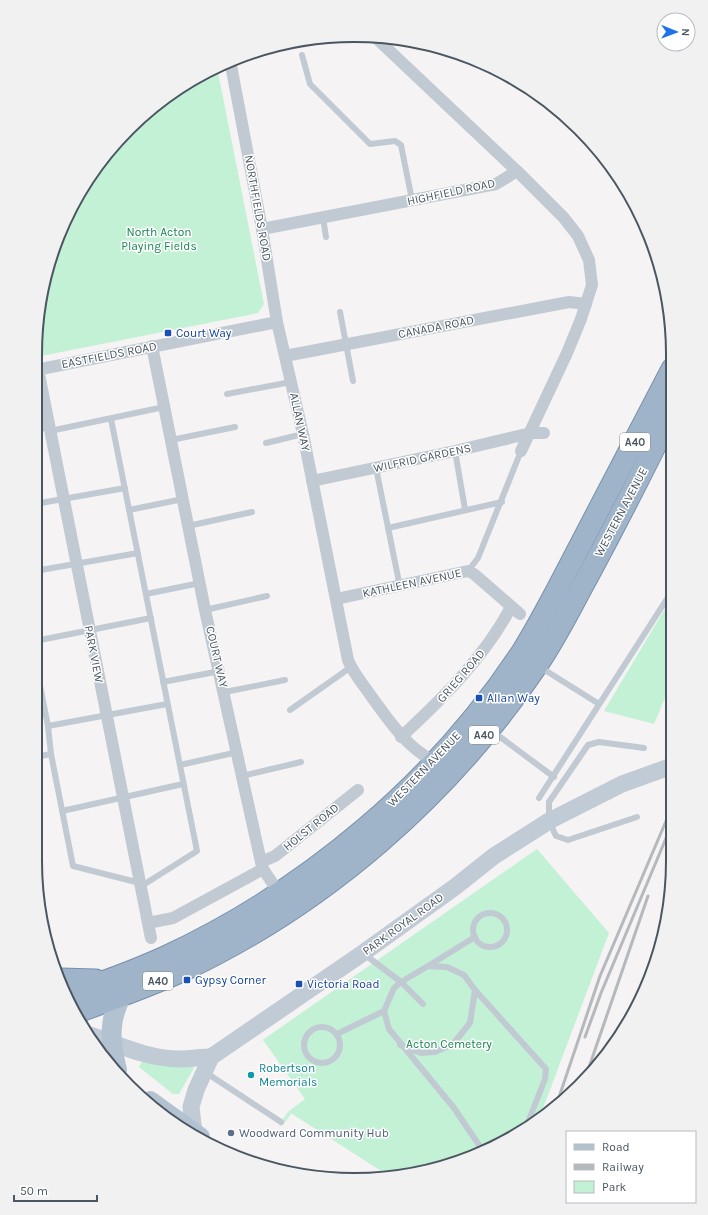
<svg xmlns="http://www.w3.org/2000/svg" width="708" height="1215" font-family="Karla,sans-serif">
<style>
.green{fill:#c3f1d5}
.lines{fill:none;stroke-linecap:round;stroke-linejoin:round}
.trunk-casing{stroke:#7690ad;stroke-width:23}
.service{stroke:#c1cad2;stroke-width:6}
.minor{stroke:#c1cad2;stroke-width:12}
.secondary{stroke:#c1cbd6;stroke-width:17}
.primary{stroke:#b3c2d1;stroke-width:20}
.trunk{stroke:#9fb4c9;stroke-width:21}
.rail{stroke:#b5b8bd;stroke-width:3}
.transit-dot{fill:#1a4fb4;stroke:#fff;stroke-width:1.5}
.culture-dot{fill:#0f9aa8;stroke:#fff;stroke-width:1.5}
.service-dot{fill:#5c6f8a;stroke:#fff;stroke-width:1.5}
.labels{text-anchor:middle;stroke-width:3;stroke-linejoin:round;paint-order:stroke}
.shield{fill:#fff;stroke:#808990;stroke-width:1}
.shield-label{font-size:11px;font-weight:bold;fill:#4a5661}
.street-label{font-size:12px;fill:#4a5661;stroke:#fff}
.park-label{font-size:12px;fill:#17864f;stroke:#fff}
.transit-label{font-size:12px;fill:#164399;stroke:#fff;text-anchor:start}
.culture-label{font-size:12px;fill:#0d838f;stroke:#fff;text-anchor:start}
.service-label{font-size:12px;fill:#4e5e75;stroke:#fff;text-anchor:start}
.rim{fill:none;stroke:#4a5661;stroke-width:2}
</style>
<rect width="100%" height="100%" fill="#f5f3f3"/>
<!-- green -->
<g class="green">
<path d="M 217,67 L 264,304 L 258,313 L 36,357 L 36,333 L 52,251 L 89,177 L 128,129 L 177,89 Z"/>
<path d="M 672,597 L 672,681 L 654,724 L 604,711 Z"/>
<path d="M 537,849 L 609,933 L 539,1119 L 476,1156 L 389,1176 L 289,1112 L 291,1114 L 282,1126 L 279,1125 L 288,1112 L 305,1099 L 263,1040 L 228,1064 Z"/>
<path d="M 143,1060 L 191,1063 L 194,1068 L 179,1094 L 173,1094 L 139,1067 Z"/>
</g>
<g class="lines">
<defs>
<g id="trunk">
<path d="M 60,979 L 96,980"/>
<path d="M 68,994 C 101,983 134,971 165,957 C 307,891 436,783 522,652 C 540,623 556,592 572,561 C 606,497 639,433 672,369"/>
<path d="M 78,1012 C 112,999 147,987 180,972 C 324,905 450,795 538,664 C 557,636 572,605 588,576 C 617,522 645,467 672,412"/>
</g>
</defs>
<!-- trunk casing -->
<use href="#trunk" class="trunk-casing"/>
<!-- service -->
<g class="service">
<path d="M 302,55 L 310,84 L 370,144 L 395,141 L 401,145 L 412,200"/>
<path d="M 323,218 L 326,237"/>
<path d="M 340,312 L 353,381"/>
<path d="M 227,394 L 291,382"/>
<path d="M 111,419 L 197,851 L 140,887"/>
<path d="M 36,430 L 49,427"/>
<path d="M 50,431 L 164,407"/>
<path d="M 171,440 L 235,427"/>
<path d="M 266,443 L 303,434"/>
<path d="M 455,451 L 465,509"/>
<path d="M 376,468 L 400,587"/>
<path d="M 35,504 L 125,488"/>
<path d="M 129,510 L 183,499"/>
<path d="M 188,526 L 252,512"/>
<path d="M 388,528 L 502,502"/>
<path d="M 35,571 L 138,553"/>
<path d="M 468,571 L 478,558 L 521,451"/>
<path d="M 146,594 L 200,583"/>
<path d="M 205,610 L 267,596"/>
<path d="M 35,641 L 151,618"/>
<path d="M 35,660 L 48,726 L 51,754 L 73,866 L 140,883"/>
<path d="M 540,667 L 599,704"/>
<path d="M 163,682 L 220,671"/>
<path d="M 225,692 L 285,680"/>
<path d="M 290,710 L 351,667"/>
<path d="M 48,726 L 167,704"/>
<path d="M 492,731 L 554,777"/>
<path d="M 35,757 L 51,754"/>
<path d="M 180,765 L 238,752"/>
<path d="M 242,776 L 301,762"/>
<path d="M 539,798 L 672,591"/>
<path d="M 62,811 L 183,784"/>
<path d="M 637,817 L 568,840 L 556,836 L 549,821 L 549,802 L 588,745 L 599,742 L 644,748"/>
<circle cx="490" cy="930" r="17"/>
<path d="M 364,954 L 401,982 L 423,1004"/>
<path d="M 428,966 L 475,937"/>
<path d="M 475,990 L 546,1069 L 545,1079 L 526,1127"/>
<circle cx="322" cy="1045" r="18"/>
<path d="M 337,1034 L 384,1011"/>
<path d="M 400,1045 L 421,1053 L 435,1052 L 453,1044 L 470,1023 L 475,990 L 464,975 L 447,967 L 428,966 L 401,982 L 394,988 L 384,1011 L 389,1029 L 454,1108 L 483,1151"/>
<path d="M 205,1072 L 281,1122"/>
</g>
<!-- minor -->
<g class="minor">
<path d="M 230,60 L 262,229 L 277,322 L 303,434 L 348,660 C 353,673 363,684 371,696 C 390,722 406,747 435,762"/>
<path d="M 517,171 L 564,218 L 578,236 L 589,260 L 592,285 L 581,319 L 567,353 L 521,451"/>
<path d="M 262,229 L 496,184 L 517,171 L 375,37"/>
<path d="M 152,346 L 205,610 L 261,862 L 263,869 L 279,893"/>
<path d="M 285,356 L 569,302 L 586,304"/>
<path d="M 38,369 L 151,938"/>
<path d="M 36,370 L 277,322"/>
<path d="M 312,481 L 455,451 L 531,433 L 544,433"/>
<path d="M 336,599 L 468,571 L 474,574 L 520,614"/>
<path d="M 401,737 C 443,698 484,658 511,607"/>
<path d="M 261,862 L 275,856 L 358,790"/>
<path d="M 148,923 L 173,918 L 263,869"/>
</g>
<!-- secondary -->
<g class="secondary">
<path d="M 90,1035 C 120,1045 148,1059 180,1059 C 190,1059 201,1057 211,1057"/>
<path d="M 194,1133 L 191,1107 L 196,1090 L 211,1057 L 363,953 L 455,887 L 494,856 L 549,821 L 622,784 L 672,766"/>
</g>
<!-- primary -->
<g class="primary">
<path d="M 117,1070 C 110,1042 108,1020 122,995"/>
<path d="M 150,1101 L 200,1137"/>
</g>
<!-- trunk -->
<use href="#trunk" class="trunk"/>
<!-- rail -->
<g class="rail">
<path d="M 585,1037 L 601,993 L 672,824"/>
<path d="M 587,1073 L 648,896"/>
<path d="M 556,1106 L 600,976 L 672,807"/>
</g>
</g>
<!-- markers -->
<g class="transit-dot">
<rect x="164" y="329" width="8" height="8" rx="2"/>
<rect x="475" y="694" width="8" height="8" rx="2"/>
<rect x="183" y="976" width="8" height="8" rx="2"/>
<rect x="295" y="980" width="8" height="8" rx="2"/>
</g>
<circle class="culture-dot" cx="251" cy="1075" r="4"/>
<circle class="service-dot" cx="231" cy="1133" r="4"/>
<g class="labels">
<!-- shield labels -->
<g class="shield">
<rect x="620" y="433" width="30" height="18" rx="3"/>
<rect x="469" y="726" width="30" height="18" rx="3"/>
<rect x="143" y="972" width="30" height="18" rx="3"/>
</g>
<g class="shield-label">
<text x="635" y="446">A40</text>
<text x="484" y="739">A40</text>
<text x="158" y="985">A40</text>
</g>
<!-- street labels -->
<g class="street-label">
<text transform="translate(451 192) rotate(-12)" y="4">HIGHFIELD ROAD</text>
<text transform="translate(258 208) rotate(80)" y="4">NORTHFIELDS ROAD</text>
<text transform="translate(436 327) rotate(-11)" y="4">CANADA ROAD</text>
<text transform="translate(109 355) rotate(-11)" y="4">EASTFIELDS ROAD</text>
<text transform="translate(300 422) rotate(78)" y="4">ALLAN WAY</text>
<text transform="translate(422 458) rotate(-12)" y="4">WILFRID GARDENS</text>
<text transform="translate(621 512) rotate(-62)" y="4">WESTERN AVENUE</text>
<text transform="translate(412 583) rotate(-12)" y="4">KATHLEEN AVENUE</text>
<text transform="translate(94 654) rotate(79)" y="4">PARK VIEW</text>
<text transform="translate(217 657) rotate(77)" y="4">COURT WAY</text>
<text transform="translate(461 676) rotate(-49)" y="4">GRIEG ROAD</text>
<text transform="translate(424 769) rotate(-46)" y="4">WESTERN AVENUE</text>
<text transform="translate(311 827) rotate(-39)" y="4">HOLST ROAD</text>
<text transform="translate(403 924) rotate(-36)" y="4">PARK ROYAL ROAD</text>
</g>
<!-- park labels -->
<g class="park-label">
<text x="159" y="236">North Acton<tspan x="159" dy="14">Playing Fields</tspan></text>
<text x="449" y="1048">Acton Cemetery</text>
</g>
<!-- transit labels -->
<g class="transit-label">
<text x="176" y="337">Court Way</text>
<text x="487" y="702">Allan Way</text>
<text x="195" y="984">Gypsy Corner</text>
<text x="307" y="988">Victoria Road</text>
</g>
<!-- culture labels -->
<g class="culture-label">
<text x="259" y="1072">Robertson<tspan x="259" dy="14">Memorials</tspan></text>
</g>
<!-- service labels -->
<g class="service-label">
<text x="239" y="1137">Woodward Community Hub</text>
</g>
</g>
<!-- crop -->
<path d="M0 0H708V1215H0ZM354 42H354A312 312 0 0 1 666 354V861A312 312 0 0 1 354 1173H354A312 312 0 0 1 42 861V354A312 312 0 0 1 354 42Z" fill="#f1f1f2" fill-rule="evenodd"/>
<path class="rim" d="M354 42H354A312 312 0 0 1 666 354V861A312 312 0 0 1 354 1173H354A312 312 0 0 1 42 861V354A312 312 0 0 1 354 42Z"/>
<!-- legend -->
<rect x="566" y="1131" width="130" height="72" fill="#ffffff" stroke="#b7bbc0"/>
<rect x="574" y="1144" width="20" height="6" fill="#b3c2d1" stroke="#b7bbc0"/>
<text x="602" y="1151" font-size="12" fill="#4a5661">Road</text>
<rect x="574" y="1164" width="20" height="6" fill="#b5b8bd" stroke="#b7bbc0"/>
<text x="602" y="1171" font-size="12" fill="#4a5661">Railway</text>
<rect x="574" y="1181" width="20" height="12" fill="#c3f1d5" stroke="#b7bbc0"/>
<text x="602" y="1191" font-size="12" fill="#4a5661">Park</text>
<!-- north arrow -->
<g transform="translate(676 32) rotate(91)"><circle r="19" fill="#ffffff" stroke="#b7bbc0"/>
<path d="M0-3L7 15L0 10L-7 15Z" fill="#1a73e8"/>
<text y="-6" font-size="11" font-weight="bold" text-anchor="middle" fill="#4a5661">N</text>
</g>
<!-- scale -->
<path d="M14 1195v6h83v-6" fill="none" stroke="#4a5661" stroke-width="2"/>
<text x="20" y="1195" font-size="12" fill="#4a5661" stroke="#ffffff" stroke-width="3" paint-order="stroke">50 m</text>
</svg>
